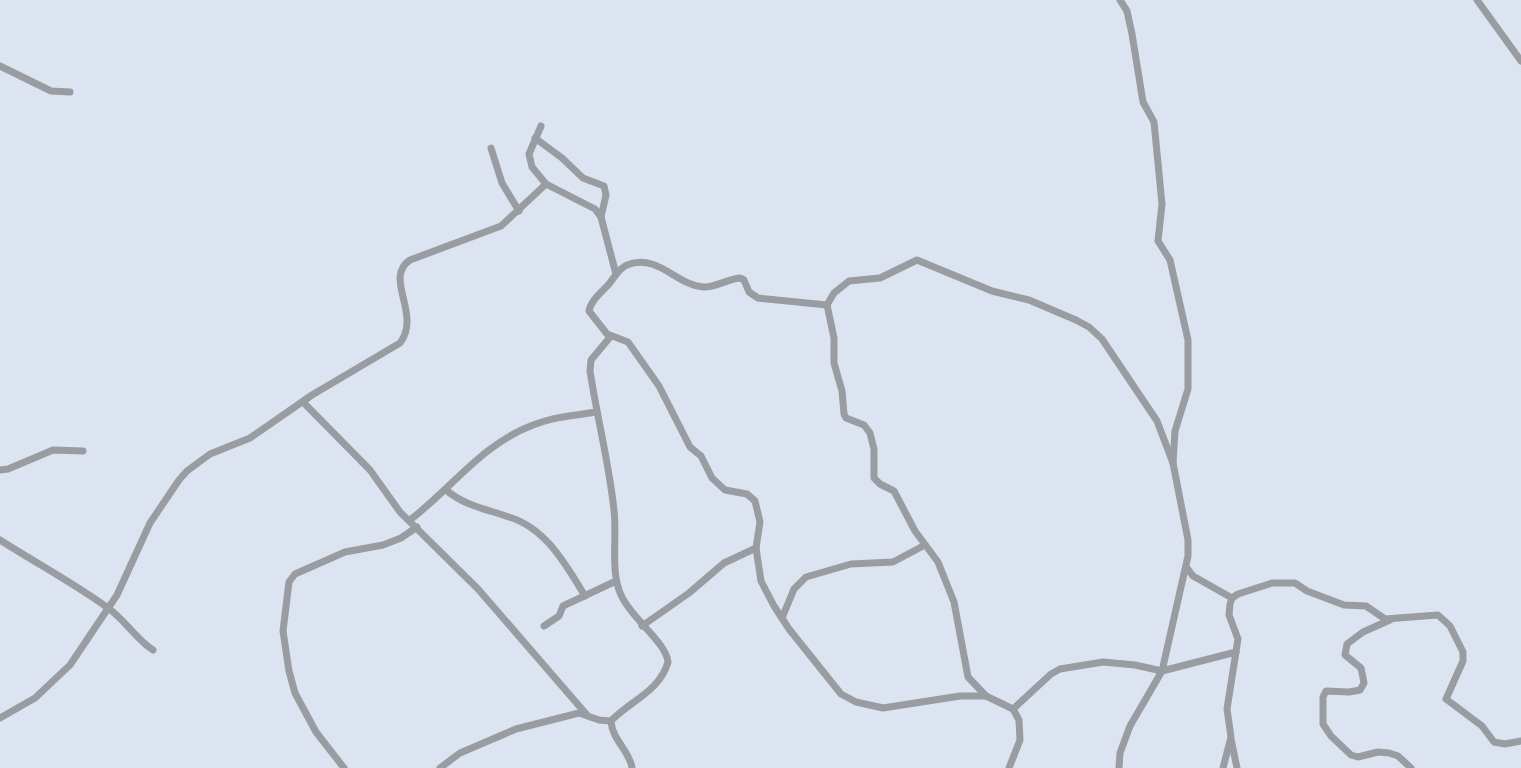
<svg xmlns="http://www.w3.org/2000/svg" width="1521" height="768" font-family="Raleway,sans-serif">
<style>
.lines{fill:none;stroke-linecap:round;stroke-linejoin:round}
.street{stroke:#999ca1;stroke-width:7}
</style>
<rect width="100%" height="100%" fill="#dde4f1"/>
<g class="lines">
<!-- street -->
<g class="street">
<path d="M 1120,0 L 1127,11 L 1132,34 L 1143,102 L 1154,122 L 1162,204 L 1158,241 L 1170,260 L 1188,340 L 1188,389 L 1175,431 L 1173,463"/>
<path d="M 1477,0 L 1521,61"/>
<path d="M 0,66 L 51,91 L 70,92"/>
<path d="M 541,126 L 529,154 L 532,167 L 546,184 L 595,209 L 601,217 L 616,274"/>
<path d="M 535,138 L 562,158 L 583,178 L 604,186 L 606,195 L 601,217"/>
<path d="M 491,148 L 502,183 L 519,211"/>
<path d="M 827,305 L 758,298 L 749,292 L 744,280 L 740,278 C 727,279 715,288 703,287 C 676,285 658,253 627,265 C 619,268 614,278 609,284 C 602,292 591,300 589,311 L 607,334 L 628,342 L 659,386 L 690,447 L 701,456 L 712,478 L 725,490 L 747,494 L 755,501 L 760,522 L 756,548 L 761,581 L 774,606 L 789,629 L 841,694 L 856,702 L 883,708 L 960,696 L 986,696 L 1013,709 L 1019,720 L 1020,740 L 1009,768"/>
<path d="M 611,336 L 591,360 L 590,371 C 597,417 609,463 614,510 C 617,535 611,568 619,590 C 628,617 666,641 668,662 C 660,691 630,701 611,721 C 612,740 630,751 632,768"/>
<path d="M 303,402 L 370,470 L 400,512 L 478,589 L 587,715"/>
<path d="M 0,470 L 8,469 L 53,450 L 83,451"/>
<path d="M 446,490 C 465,506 486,509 509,517 C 546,528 566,565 585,596"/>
<path d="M 410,520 C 452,488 482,444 533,425 C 553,417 576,415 597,412"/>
<path d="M 0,540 C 36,563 74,583 108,608 C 125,620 136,639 153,650"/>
<path d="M 1187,568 L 1193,576 L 1232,598"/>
<path d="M 782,618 L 794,589 L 806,577 L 851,564 L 893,562 L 925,545"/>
<path d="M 1390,620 L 1363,632 L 1347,644 L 1345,655 L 1361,668 L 1364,683 L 1360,690 L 1349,692 L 1326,691 L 1323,697 L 1323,724 L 1331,736 L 1351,755 L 1358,757 L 1378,752 L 1389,753 L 1398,756 L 1411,768"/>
<path d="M 544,626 L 559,616 L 563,606 L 616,581"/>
<path d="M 642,626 L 689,593 L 724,563 L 756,548"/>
<path d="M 986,696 L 968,677 L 954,602 L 938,562 L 915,531 L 894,491 L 880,484 L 874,478 L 874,449 L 870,433 L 864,425 L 846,418 L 844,414 L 842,391 L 834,363 L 834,338 L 827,305 L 834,293 L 849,281 L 880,278 L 917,260 L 992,291 L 1029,300 L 1076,320 L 1089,327 L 1102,339 L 1157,421 L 1173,463 L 1188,540 L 1188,556 L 1162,671 L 1130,726 L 1120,753 L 1119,768"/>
<path d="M 1013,709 L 1051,674 L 1060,669 L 1103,662 L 1135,665 L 1162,671 L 1236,652"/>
<path d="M 0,718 L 35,698 L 70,665 L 117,595 L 150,523 L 179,480 L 187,471 L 210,454 L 250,438 L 312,395 L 400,343 C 422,314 383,278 410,260 L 501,226 L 546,184"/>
<path d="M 1231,739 L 1237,768"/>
<path d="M 344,768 L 316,732 L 295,693 L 289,671 L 283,631 L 289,582 L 295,574 L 345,552 L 383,545 L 401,538 L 417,527"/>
<path d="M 440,768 L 460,753 L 516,729 L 579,713 L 599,720 L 611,721"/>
<path d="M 1223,768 L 1231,737 L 1227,709 L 1238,639 L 1229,615 L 1230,604 L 1232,598 L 1238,594 L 1272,583 L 1295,583 L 1307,591 L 1344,605 L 1366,606 L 1385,619 L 1438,615 L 1450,626 L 1463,652 L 1463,661 L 1446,699 L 1482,726 L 1494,742 L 1505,744 L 1521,741"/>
</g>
</g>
</svg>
